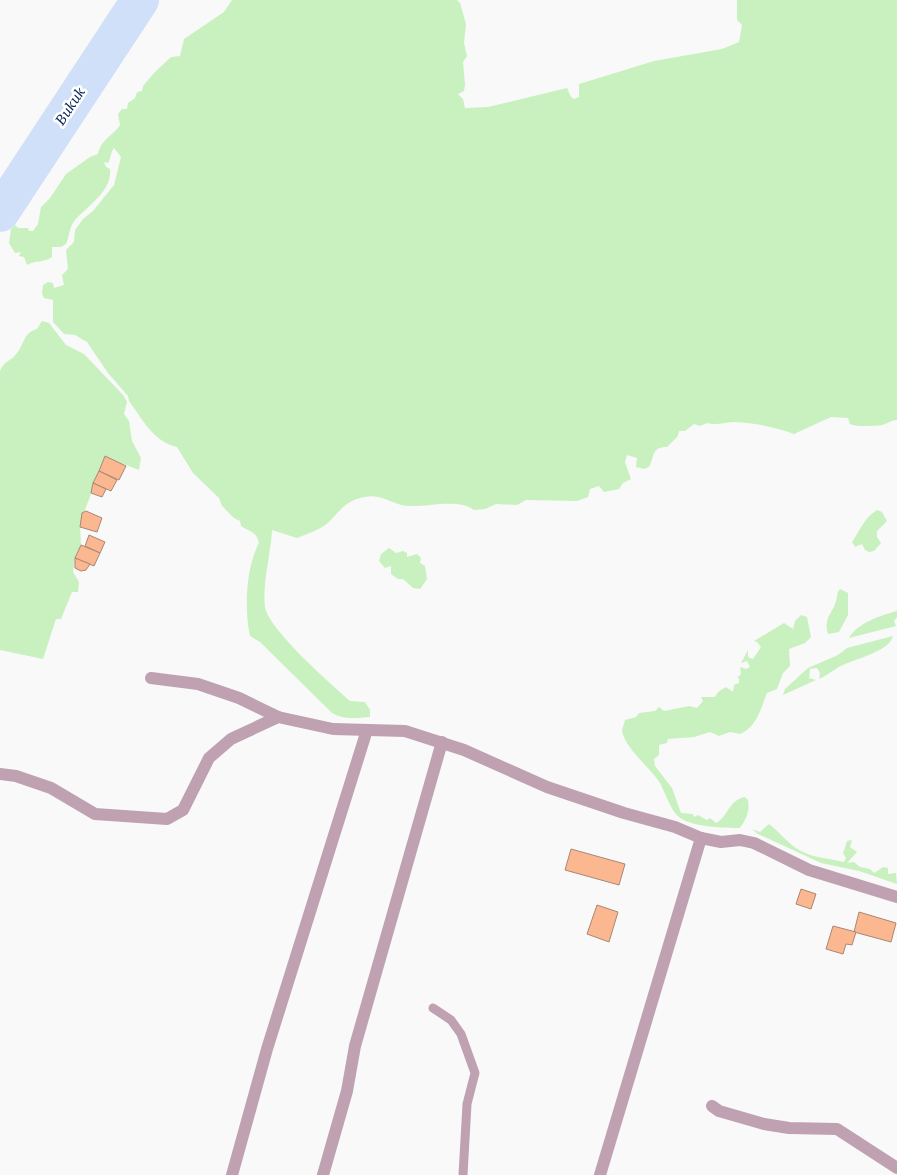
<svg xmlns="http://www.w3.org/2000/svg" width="897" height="1175" font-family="'Roboto Serif',serif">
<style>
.green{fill:#c8f1bf}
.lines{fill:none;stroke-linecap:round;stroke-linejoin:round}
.river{stroke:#d1e0f9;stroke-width:38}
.building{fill:#fbb790;stroke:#a98774}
.lane{stroke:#bfa1b2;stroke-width:9}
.street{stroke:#bfa1b2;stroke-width:12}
.labels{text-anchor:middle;stroke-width:5;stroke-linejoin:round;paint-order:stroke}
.water-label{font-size:14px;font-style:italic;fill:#062659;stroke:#fff}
</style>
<rect width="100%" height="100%" fill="#f9f9f9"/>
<!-- green -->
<g class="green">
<path d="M 232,0 L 457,0 L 460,3 L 466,24 L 464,43 L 467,56 L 463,62 L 465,85 L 464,91 L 458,94 L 463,99 L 465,108 L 488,107 L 567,88 L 571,97 L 574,99 L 579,97 L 579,84 L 654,61 L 722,49 L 739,42 L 742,25 L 737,20 L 737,0 L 897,0 L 897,420 C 891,420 887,424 882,425 C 875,426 855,427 850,424 L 848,418 L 831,417 L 794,434 C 775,427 755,423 735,422 C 725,422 717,426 707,423 L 700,426 L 694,424 L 685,431 L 679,431 L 678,436 L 667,447 C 651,447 655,456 649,467 L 644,469 L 636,467 L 637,458 L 627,455 L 625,462 L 631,479 L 623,483 L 619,489 L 604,492 L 599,486 L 590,489 L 588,497 L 577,501 L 526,500 L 517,505 L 496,504 L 485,509 L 474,510 C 459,498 428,507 409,506 C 390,505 381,490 357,499 C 343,504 338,513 328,523 C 319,530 307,534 297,538 L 272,530 C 271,553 262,585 265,607 C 269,630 330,683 350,701 L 365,702 L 370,710 L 370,717 C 356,718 344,720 332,713 L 260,642 L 250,636 C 244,609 246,567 259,543 C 256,531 250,532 241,526 L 240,521 L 234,518 L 222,506 L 219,498 L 193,473 L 177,447 C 153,442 142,418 129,401 L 128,396 L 108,373 L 87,342 L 75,335 L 64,334 L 53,322 L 53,300 L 44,298 L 42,294 L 43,285 L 48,282 L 53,283 L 54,288 L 64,285 L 62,275 L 68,269 L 66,250 L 74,242 L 75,230 L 83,219 L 93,211 L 114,185 L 121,157 L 114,148 C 110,153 111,159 108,163 L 104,162 L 106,167 L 110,169 C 112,191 90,204 76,219 C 69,226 70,235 66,244 L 61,247 L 52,247 L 52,257 C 44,263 35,260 27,265 L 24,257 L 19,256 L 21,252 L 15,253 L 9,243 L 11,229 L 15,225 L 18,228 L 28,228 L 29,231 L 33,231 L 38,224 L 41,207 L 50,198 L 66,174 L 90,157 L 98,154 C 101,139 113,136 120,125 L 118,114 L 122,109 L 127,109 L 128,103 L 135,98 L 137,92 L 142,91 L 143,86 L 154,73 L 171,57 L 180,56 L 184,39 L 224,12 Z"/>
<path d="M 42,321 L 49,323 L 66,345 L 84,354 L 123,395 L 127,402 L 124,414 L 129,421 L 132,441 L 141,458 L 139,470 L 105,457 L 80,523 L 81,545 L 75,558 L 73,572 L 79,582 L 78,592 L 72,592 L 61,619 L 56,619 L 43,659 L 0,650 L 0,371 C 4,360 12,361 17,353 C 25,343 23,333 37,329 Z"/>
<path d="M 877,510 L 882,512 L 887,521 L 877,531 L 877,537 L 881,543 L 874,551 L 869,552 L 865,550 L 862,544 L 855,547 L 852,542 C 860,530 865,517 877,510 Z"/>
<path d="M 389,548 L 396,553 L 403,551 L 407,553 L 407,557 L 417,554 L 421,558 L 420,563 L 425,566 L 427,579 L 420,589 L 413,588 L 403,579 L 398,579 L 391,574 L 391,566 L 385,568 L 379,561 L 381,554 Z"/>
<path d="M 840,589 L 848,593 L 848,615 L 839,632 L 828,634 C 823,618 833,613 836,601 C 838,596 836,594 840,589 Z"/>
<path d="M 897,611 L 897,617 L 894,621 L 896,626 L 849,638 C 857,623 882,615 897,611 Z"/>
<path d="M 801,615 L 807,617 L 811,637 L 805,643 L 789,649 L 790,666 L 783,673 L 777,689 L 767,693 C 761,708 757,727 740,734 L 730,732 L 719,736 L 710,732 L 694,737 L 668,739 L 667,743 L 659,745 L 659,755 L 654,759 L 655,766 L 672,788 L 681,813 L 693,814 L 694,817 L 698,815 L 707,820 L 710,818 L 716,823 C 730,815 727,801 745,797 L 748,800 C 750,812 746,819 740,828 C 725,828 695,827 682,819 C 671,813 666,794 660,783 C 650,767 624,748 622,730 L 625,720 L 636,717 L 639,713 L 655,711 L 659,707 L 664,711 L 689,706 L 697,708 L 703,701 L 701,697 L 715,697 L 718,692 L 726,687 L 733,692 L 734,685 L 739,683 L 739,678 L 737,678 L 741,674 L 740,667 L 746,669 L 750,667 L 747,661 L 741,663 L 748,650 L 748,657 L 753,659 L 761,647 L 757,642 L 754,641 L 784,623 L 793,629 L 795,621 Z"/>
<path d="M 893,636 C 890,651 855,659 843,665 C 834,669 828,675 819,679 L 820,673 L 817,668 L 810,669 L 809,678 L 816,680 L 783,695 L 785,689 L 808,668 L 838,655 L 847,648 Z"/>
<path d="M 769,824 C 778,831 786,841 796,848 C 810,858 828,858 844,862 L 846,858 L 843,853 L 847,841 L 852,840 L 850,847 L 857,852 L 847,863 L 854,862 L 860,867 L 870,869 L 874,873 L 883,867 L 888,868 L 888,874 L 896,873 L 897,884 L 859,871 L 821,863 L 758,834 L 752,829 L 760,832 Z"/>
</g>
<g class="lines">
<!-- river -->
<path class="river" d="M 0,213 L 140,0"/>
</g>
<!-- building -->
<g class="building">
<path d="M 105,456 L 126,466 L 119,480 L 99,471 Z"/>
<path d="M 99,471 L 117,480 L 111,491 L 93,483 Z"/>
<path d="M 93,483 L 106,489 L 102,497 L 91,493 Z"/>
<path d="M 86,511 L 102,518 L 97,532 L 80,527 L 82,513 Z"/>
<path d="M 89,535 L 105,542 L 100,553 L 85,546 Z"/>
<path d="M 81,545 L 100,553 L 94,566 L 75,558 Z"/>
<path d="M 75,558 L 90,564 L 86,570 L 81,571 L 75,568 Z"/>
<path d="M 571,849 L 625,864 L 619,885 L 565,870 Z"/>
<path d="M 801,889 L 816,894 L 811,909 L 796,904 Z"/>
<path d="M 597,905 L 618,912 L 609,942 L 587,934 Z"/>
<path d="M 859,912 L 896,923 L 891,942 L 854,932 Z"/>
<path d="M 833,926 L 856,932 L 852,945 L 846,944 L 843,954 L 826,949 Z"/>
</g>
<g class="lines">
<!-- lane -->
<path class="lane" d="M 433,1008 L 451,1020 L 461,1034 L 475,1073 L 467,1104 L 463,1175"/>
<!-- street -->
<g class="street">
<path d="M 151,678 L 198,684 L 239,698 L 278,717"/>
<path d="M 0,774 L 16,776 L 51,788 L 95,814 L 167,819 L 183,810 L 209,758 L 231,739 L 278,717 L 333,729 L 405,731 L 464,750 L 547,787 L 624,813 L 675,827 L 701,838 L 721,842 L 740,840 L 754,843 L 809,870 L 897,897"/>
<path d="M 712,1106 L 719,1111 L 764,1124 L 789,1128 L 837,1129 L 897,1168"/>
<path d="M 232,1175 L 267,1049 L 367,730"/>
<path d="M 323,1175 L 347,1091 L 355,1046 L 442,742"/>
<path d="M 600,1175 L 701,838"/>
</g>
</g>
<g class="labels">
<!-- water labels -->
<g class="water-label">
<text transform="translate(70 106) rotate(-57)" y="5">Bukuk</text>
</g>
</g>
</svg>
